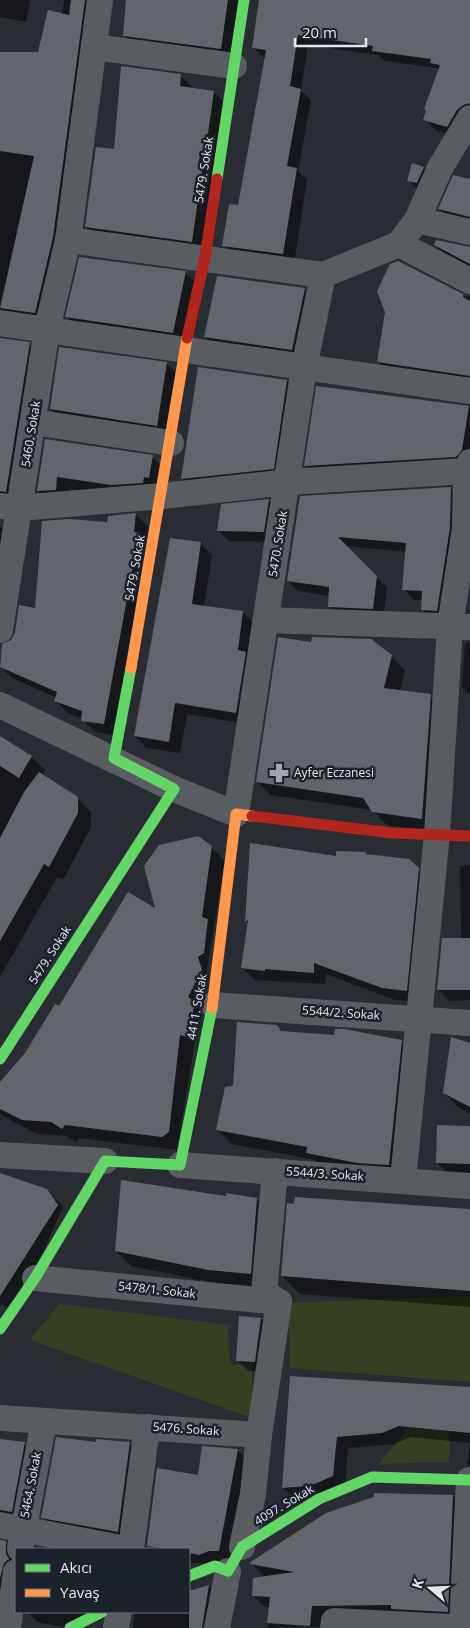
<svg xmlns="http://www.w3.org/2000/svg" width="470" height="1628" font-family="'Open Sans',sans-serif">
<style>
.green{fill:#354023}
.shadow{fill:#0007}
.building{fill:#62656b}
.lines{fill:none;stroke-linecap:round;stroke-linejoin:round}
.street{stroke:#595c61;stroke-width:26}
.fast{stroke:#63d668;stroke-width:11}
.slow{stroke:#ff974d;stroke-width:11}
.jam{stroke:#b3261e;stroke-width:11}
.labels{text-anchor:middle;stroke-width:5;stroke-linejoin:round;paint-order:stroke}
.street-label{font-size:12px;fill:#e3e8f0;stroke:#1b222c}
.poi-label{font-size:12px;fill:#e3e8f0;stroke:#1b222c;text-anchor:start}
</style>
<rect width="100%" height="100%" fill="#292c33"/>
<!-- green -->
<g class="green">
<path d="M 470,1296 L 470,1382 L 290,1368 L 288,1303 Z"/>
<path d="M 59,1304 L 228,1325 L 230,1364 L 252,1365 L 252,1418 L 30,1340 Z"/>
<path d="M 409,1427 L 450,1431 L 449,1462 L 379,1464 Z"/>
</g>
<!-- shadow -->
<g class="shadow">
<path d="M 0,0 L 30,0 L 26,22 L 0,17 Z"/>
<path d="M 64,0 L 100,0 L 46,323 L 0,319 L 0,53 L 39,53 L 62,15 Z"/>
<path d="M 127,0 L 244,0 L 231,59 L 135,46 L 124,35 Z"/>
<path d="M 260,0 L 470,0 L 470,120 L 458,137 L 435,130 L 425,119 L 440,71 L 437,68 L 385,61 L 378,55 L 308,45 L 301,91 L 311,100 L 298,171 L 307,180 L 294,264 L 235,256 L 224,246 L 239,207 L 265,59 L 254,48 Z"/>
<path d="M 180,75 L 193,88 L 214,92 L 227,105 L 204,254 L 99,240 L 86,227 Z"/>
<path d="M 424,168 L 434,178 L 419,191 L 408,180 Z"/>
<path d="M 470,181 L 470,225 L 451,220 L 440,209 Z"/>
<path d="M 435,245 L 470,248 L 470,268 L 447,256 Z"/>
<path d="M 398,262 L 463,296 L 470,297 L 470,385 L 389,373 L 378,362 Z"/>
<path d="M 185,272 L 196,283 L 183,342 L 77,327 L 67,317 Z"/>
<path d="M 305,289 L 313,297 L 301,358 L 214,345 L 205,337 Z"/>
<path d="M 0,338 L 29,344 L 42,357 L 19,504 L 0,512 Z"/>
<path d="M 167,364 L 177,374 L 167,435 L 61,419 L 51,409 Z"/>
<path d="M 286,381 L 297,392 L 284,479 L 192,489 L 182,478 Z"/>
<path d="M 468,407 L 470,407 L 470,464 L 317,476 L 306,466 Z"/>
<path d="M 46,440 L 152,457 L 165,470 L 162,491 L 125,498 L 70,489 L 69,503 L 51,504 L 38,491 Z"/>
<path d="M 450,488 L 460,499 L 447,621 L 433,620 L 423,610 L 423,600 L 414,600 L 404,589 L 407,552 L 346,546 L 387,588 L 383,618 L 340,617 L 330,607 L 330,596 L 298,591 L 288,581 L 301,498 Z"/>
<path d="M 268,501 L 279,511 L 274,542 L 229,541 L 218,530 Z"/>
<path d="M 136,515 L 148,527 L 116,736 L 95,732 L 82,719 L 68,713 L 56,701 L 57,698 L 12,678 L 0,666 L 0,662 L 3,645 L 12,641 L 108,524 Z"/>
<path d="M 0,526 L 9,535 L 0,582 Z"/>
<path d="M 200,543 L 212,555 L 204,607 L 243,612 L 254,624 L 248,724 L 187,714 L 180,753 L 147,748 L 135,736 Z"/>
<path d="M 470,642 L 470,695 L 462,687 L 465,643 Z"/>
<path d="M 391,656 L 405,670 L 400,691 L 430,696 L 444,709 L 436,832 L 387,825 L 372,810 L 271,795 L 257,781 Z"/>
<path d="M 0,738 L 32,757 L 45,770 L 42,775 L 77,798 L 91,812 L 91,827 L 63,880 L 57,877 L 0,977 Z"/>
<path d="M 251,845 L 337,857 L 367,856 L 408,860 L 430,882 L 418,1002 L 395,1000 L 326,974 L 325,984 L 255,980 L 242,967 L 249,924 L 246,922 Z"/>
<path d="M 211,847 L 225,861 L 177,1150 L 79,1138 L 76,1142 L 66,1136 L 37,1134 L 3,1116 L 0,1113 L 0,1085 L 60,1008 L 157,911 Z"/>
<path d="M 470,865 L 470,1000 L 449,1001 L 438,989 L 461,940 L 460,866 Z"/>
<path d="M 276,1026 L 283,1032 L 401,1041 L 416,1056 L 404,1180 L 322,1167 L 315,1160 L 232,1144 L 217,1129 L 234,1087 Z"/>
<path d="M 470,1045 L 470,1113 L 459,1108 L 444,1093 Z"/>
<path d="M 470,1127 L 470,1175 L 449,1174 L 437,1163 Z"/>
<path d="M 0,1175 L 46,1190 L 63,1207 L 17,1311 L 0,1304 Z"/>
<path d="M 257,1200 L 272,1215 L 265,1288 L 224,1285 L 131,1266 L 116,1251 Z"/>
<path d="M 470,1210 L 470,1307 L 300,1294 L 282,1276 Z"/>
<path d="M 240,1318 L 261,1319 L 272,1329 L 265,1372 L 248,1371 L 237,1360 Z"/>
<path d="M 291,1378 L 470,1388 L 470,1443 L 411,1437 L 394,1444 L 348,1448 L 345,1488 L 295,1499 L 283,1488 Z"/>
<path d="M 0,1440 L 24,1443 L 36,1455 L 23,1523 L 0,1527 Z"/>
<path d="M 97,1443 L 129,1443 L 140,1453 L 128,1542 L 53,1528 L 43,1517 Z"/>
<path d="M 470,1445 L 470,1467 L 467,1464 Z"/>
<path d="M 237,1450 L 250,1462 L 232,1563 L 189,1563 L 189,1549 L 152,1549 L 148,1545 L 199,1477 Z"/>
<path d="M 453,1496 L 464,1508 L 459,1623 L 268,1628 L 270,1607 L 265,1607 L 254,1596 L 265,1577 L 252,1564 Z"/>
<path d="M 0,1541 L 5,1543 L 16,1553 L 0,1628 Z"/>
<path d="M 209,1586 L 220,1598 L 215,1628 L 133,1628 L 135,1612 L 189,1612 L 189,1592 Z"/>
<path d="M 27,1612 L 98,1612 L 68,1628 L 37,1622 Z"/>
</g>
<!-- building -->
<g class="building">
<path d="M 71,0 L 85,0 L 53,237 L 35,313 L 0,308 L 34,156 L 0,151 L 0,52 L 38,52 L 48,10 L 69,15 Z"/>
<path d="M 126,0 L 228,0 L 221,49 L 123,36 Z"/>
<path d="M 259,0 L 470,0 L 470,103 L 463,105 L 457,110 L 447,127 L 423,120 L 426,110 L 424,109 L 440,65 L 430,63 L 431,59 L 372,51 L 373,46 L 298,35 L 290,86 L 301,89 L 287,166 L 297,168 L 283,254 L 222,246 L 229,204 L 238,205 L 266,50 L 252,48 Z"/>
<path d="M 121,66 L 181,74 L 180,86 L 214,91 L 208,133 L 198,163 L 203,164 L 192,242 L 85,227 L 96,147 L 114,149 Z"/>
<path d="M 412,163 L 424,167 L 417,183 L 407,181 Z"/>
<path d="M 453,175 L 470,179 L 470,217 L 438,209 Z"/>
<path d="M 436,240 L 470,247 L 470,264 L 434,245 Z"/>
<path d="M 79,257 L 186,271 L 173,333 L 65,317 Z"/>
<path d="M 398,261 L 463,294 L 463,297 L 470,301 L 470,376 L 377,362 L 385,312 L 377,291 L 390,264 Z"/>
<path d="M 217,276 L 305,288 L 292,350 L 204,337 Z"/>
<path d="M 0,338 L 30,342 L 6,492 L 0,491 Z"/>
<path d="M 59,347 L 167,362 L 157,426 L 50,409 Z"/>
<path d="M 198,367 L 287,380 L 274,469 L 181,479 Z"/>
<path d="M 316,386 L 469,406 L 462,450 L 456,457 L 304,466 Z"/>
<path d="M 45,439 L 153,455 L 149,478 L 144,477 L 143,483 L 111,485 L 57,477 L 56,490 L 37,491 Z"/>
<path d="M 451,487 L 450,527 L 437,611 L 421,610 L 422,591 L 402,590 L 406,543 L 338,537 L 377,576 L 373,609 L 328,607 L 329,587 L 287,581 L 300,496 Z"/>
<path d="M 269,499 L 264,532 L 217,531 L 221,504 Z"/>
<path d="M 136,513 L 134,532 L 139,533 L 104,724 L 81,721 L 82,711 L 54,701 L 57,692 L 0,667 L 2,644 L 11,640 L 15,633 L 19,605 L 35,608 L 42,521 L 68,519 L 107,522 L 108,516 Z"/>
<path d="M 170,538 L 201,542 L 192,604 L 243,611 L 238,650 L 246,652 L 236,713 L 175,703 L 169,742 L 134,736 Z"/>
<path d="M 278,637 L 311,642 L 312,637 L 371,639 L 392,655 L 384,688 L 431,694 L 422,819 L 372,812 L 363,798 L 256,782 Z"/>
<path d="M 0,736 L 32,756 L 19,778 L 0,766 Z"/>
<path d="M 39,772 L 78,797 L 78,813 L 49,867 L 44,864 L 0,941 L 0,838 L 24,792 Z"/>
<path d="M 198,836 L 212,846 L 202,917 L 208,919 L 204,953 L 198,957 L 202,970 L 188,997 L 195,1002 L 188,1037 L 180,1035 L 169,1132 L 162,1137 L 65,1125 L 62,1129 L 51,1122 L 22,1120 L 0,1109 L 0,1082 L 25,1053 L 55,1004 L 59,1006 L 128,892 L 155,908 L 144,866 L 159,845 Z"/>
<path d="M 250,843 L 336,856 L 336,851 L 366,852 L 366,854 L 409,859 L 419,868 L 407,991 L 382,988 L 314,963 L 314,973 L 265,969 L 265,971 L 241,968 L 248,920 L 245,922 Z"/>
<path d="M 442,938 L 470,938 L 470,990 L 437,990 Z"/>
<path d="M 237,1022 L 277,1025 L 281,1031 L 334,1035 L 335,1029 L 344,1029 L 402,1040 L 389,1165 L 357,1163 L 306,1153 L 307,1147 L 216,1130 L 225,1087 L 233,1086 Z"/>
<path d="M 451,1037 L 470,1043 L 470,1107 L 443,1093 Z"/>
<path d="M 437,1125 L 470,1126 L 470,1164 L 436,1163 Z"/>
<path d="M 0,1173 L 47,1189 L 58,1205 L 0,1296 Z"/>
<path d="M 121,1180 L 226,1196 L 226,1193 L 257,1198 L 251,1274 L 208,1270 L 115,1251 Z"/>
<path d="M 295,1197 L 470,1209 L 470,1291 L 281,1276 L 287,1203 L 294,1204 Z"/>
<path d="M 239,1316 L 261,1318 L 255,1362 L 236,1361 Z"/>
<path d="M 290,1376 L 470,1387 L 470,1433 L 399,1426 L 382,1433 L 337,1437 L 333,1476 L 310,1486 L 282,1488 Z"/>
<path d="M 56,1437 L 96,1442 L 96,1439 L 130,1442 L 118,1532 L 41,1518 Z"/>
<path d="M 0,1439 L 25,1442 L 12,1512 L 0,1510 Z"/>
<path d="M 202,1446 L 238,1449 L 219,1551 L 209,1551 L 199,1555 L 189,1553 L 189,1549 L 166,1549 L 147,1546 L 157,1468 L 198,1475 Z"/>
<path d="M 374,1493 L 453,1495 L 448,1612 L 391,1609 L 391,1605 L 312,1606 L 310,1626 L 267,1623 L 270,1597 L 252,1596 L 253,1578 L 294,1572 L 250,1564 L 252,1561 L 326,1513 L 374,1497 Z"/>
<path d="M 0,1540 L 6,1541 L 6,1554 L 9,1559 L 4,1563 L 0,1578 Z"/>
<path d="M 209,1585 L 202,1628 L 189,1628 L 189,1591 Z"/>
</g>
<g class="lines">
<!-- street -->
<g class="street">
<path d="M 100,0 L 68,240 L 323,275 L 399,244 L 417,220 L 440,168 L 470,118"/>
<path d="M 94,47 L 234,66"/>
<path d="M 417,220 L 470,232"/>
<path d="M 399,244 L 470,281"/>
<path d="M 0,323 L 470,391"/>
<path d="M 33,422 L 171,443"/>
<path d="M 0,506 L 19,508 L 162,496 L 288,482 L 466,471"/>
<path d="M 266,620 L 470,627"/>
<path d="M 0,630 L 47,329 L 68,240"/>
<path d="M 0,705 L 174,789 L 236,814 L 304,368 L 323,275"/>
<path d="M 213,1005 L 470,1023"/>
<path d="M 0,1155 L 105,1161"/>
<path d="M 180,1165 L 470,1186"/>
<path d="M 403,1180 L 437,834 L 450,626 L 465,528 L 466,471 L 470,462"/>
<path d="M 35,1278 L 279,1302"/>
<path d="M 0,1418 L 259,1435 L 253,1494 L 242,1547"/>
<path d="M 259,1435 L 279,1302 L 264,1293 L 275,1171"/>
<path d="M 0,1525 L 127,1549"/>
<path d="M 20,1549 L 44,1421"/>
<path d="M 131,1549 L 147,1427"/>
<path d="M 462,1627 L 469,1480"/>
<path d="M 8,1628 L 16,1572"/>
<path d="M 116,1628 L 119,1612"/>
<path d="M 217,1628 L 228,1571"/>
<path d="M 333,1628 L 334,1621 L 470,1628"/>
</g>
<!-- fast -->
<g class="fast">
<path d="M 217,179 L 244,0"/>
<path d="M 0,1059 L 174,789 L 114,758 L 131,668"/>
<path d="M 0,1329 L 35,1278 L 105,1161 L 180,1165 L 212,1008"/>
<path d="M 189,1576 L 215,1566 L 228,1571 L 242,1547 L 319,1499 L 372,1477 L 470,1480"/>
<path d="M 70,1628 L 102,1612"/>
</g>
<!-- slow -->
<g class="slow">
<path d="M 131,668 L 187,338"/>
<path d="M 212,1008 L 236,814 L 252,816"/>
</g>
<!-- jam -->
<g class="jam">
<path d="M 187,338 L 205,257 L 217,179"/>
<path d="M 252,816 L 392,833 L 470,836"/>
</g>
</g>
<!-- icons -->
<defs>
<symbol id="pharmacy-bare" viewBox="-9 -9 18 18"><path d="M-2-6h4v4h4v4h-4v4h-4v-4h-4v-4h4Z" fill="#a2a6ae" stroke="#1b222c" stroke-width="2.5" paint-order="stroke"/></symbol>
</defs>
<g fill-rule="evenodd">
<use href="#pharmacy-bare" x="265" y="759" width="28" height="28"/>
</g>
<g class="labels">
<!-- street labels -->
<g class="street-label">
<text transform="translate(204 170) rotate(-81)" y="4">5479. Sokak</text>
<text transform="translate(31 434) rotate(-81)" y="4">5460. Sokak</text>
<text transform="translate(278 544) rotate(-81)" y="4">5470. Sokak</text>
<text transform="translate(135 568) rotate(-80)" y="4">5479. Sokak</text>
<text transform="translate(50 955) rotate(-57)" y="4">5479. Sokak</text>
<text transform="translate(197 1007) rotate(-80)" y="4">4411. Sokak</text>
<text transform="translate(341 1013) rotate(4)" y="4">5544/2. Sokak</text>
<text transform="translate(325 1174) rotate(4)" y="4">5544/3. Sokak</text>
<text transform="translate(157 1290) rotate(6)" y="4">5478/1. Sokak</text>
<text transform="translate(186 1429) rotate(4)" y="4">5476. Sokak</text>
<text transform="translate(31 1485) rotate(-79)" y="4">5464. Sokak</text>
<text transform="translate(284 1505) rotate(-31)" y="4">4097. Sokak</text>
</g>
<!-- poi labels -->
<g class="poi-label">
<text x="294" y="777">Ayfer Eczanesi</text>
</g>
</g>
<!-- legend -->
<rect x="15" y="1548" width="175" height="65" fill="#1b222c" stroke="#6b717a"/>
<rect x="25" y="1564" width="25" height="8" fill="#63d668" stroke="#6b717a"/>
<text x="60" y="1573" font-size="15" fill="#e3e8f0">Akıcı</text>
<rect x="25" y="1589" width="25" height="8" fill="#ff974d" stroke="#6b717a"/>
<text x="60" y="1598" font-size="15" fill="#e3e8f0">Yavaş</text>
<!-- north arrow -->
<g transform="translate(430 1588) rotate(289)" stroke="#1b222c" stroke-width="4" paint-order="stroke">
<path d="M0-4L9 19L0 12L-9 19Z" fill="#e3e8f0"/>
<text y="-8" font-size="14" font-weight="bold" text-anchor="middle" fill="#e3e8f0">K</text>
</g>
<!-- scale -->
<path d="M295 38v8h71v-8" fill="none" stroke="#e3e8f0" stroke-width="2.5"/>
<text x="302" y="38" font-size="15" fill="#e3e8f0" stroke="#1b222c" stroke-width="4" paint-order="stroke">20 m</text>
</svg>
